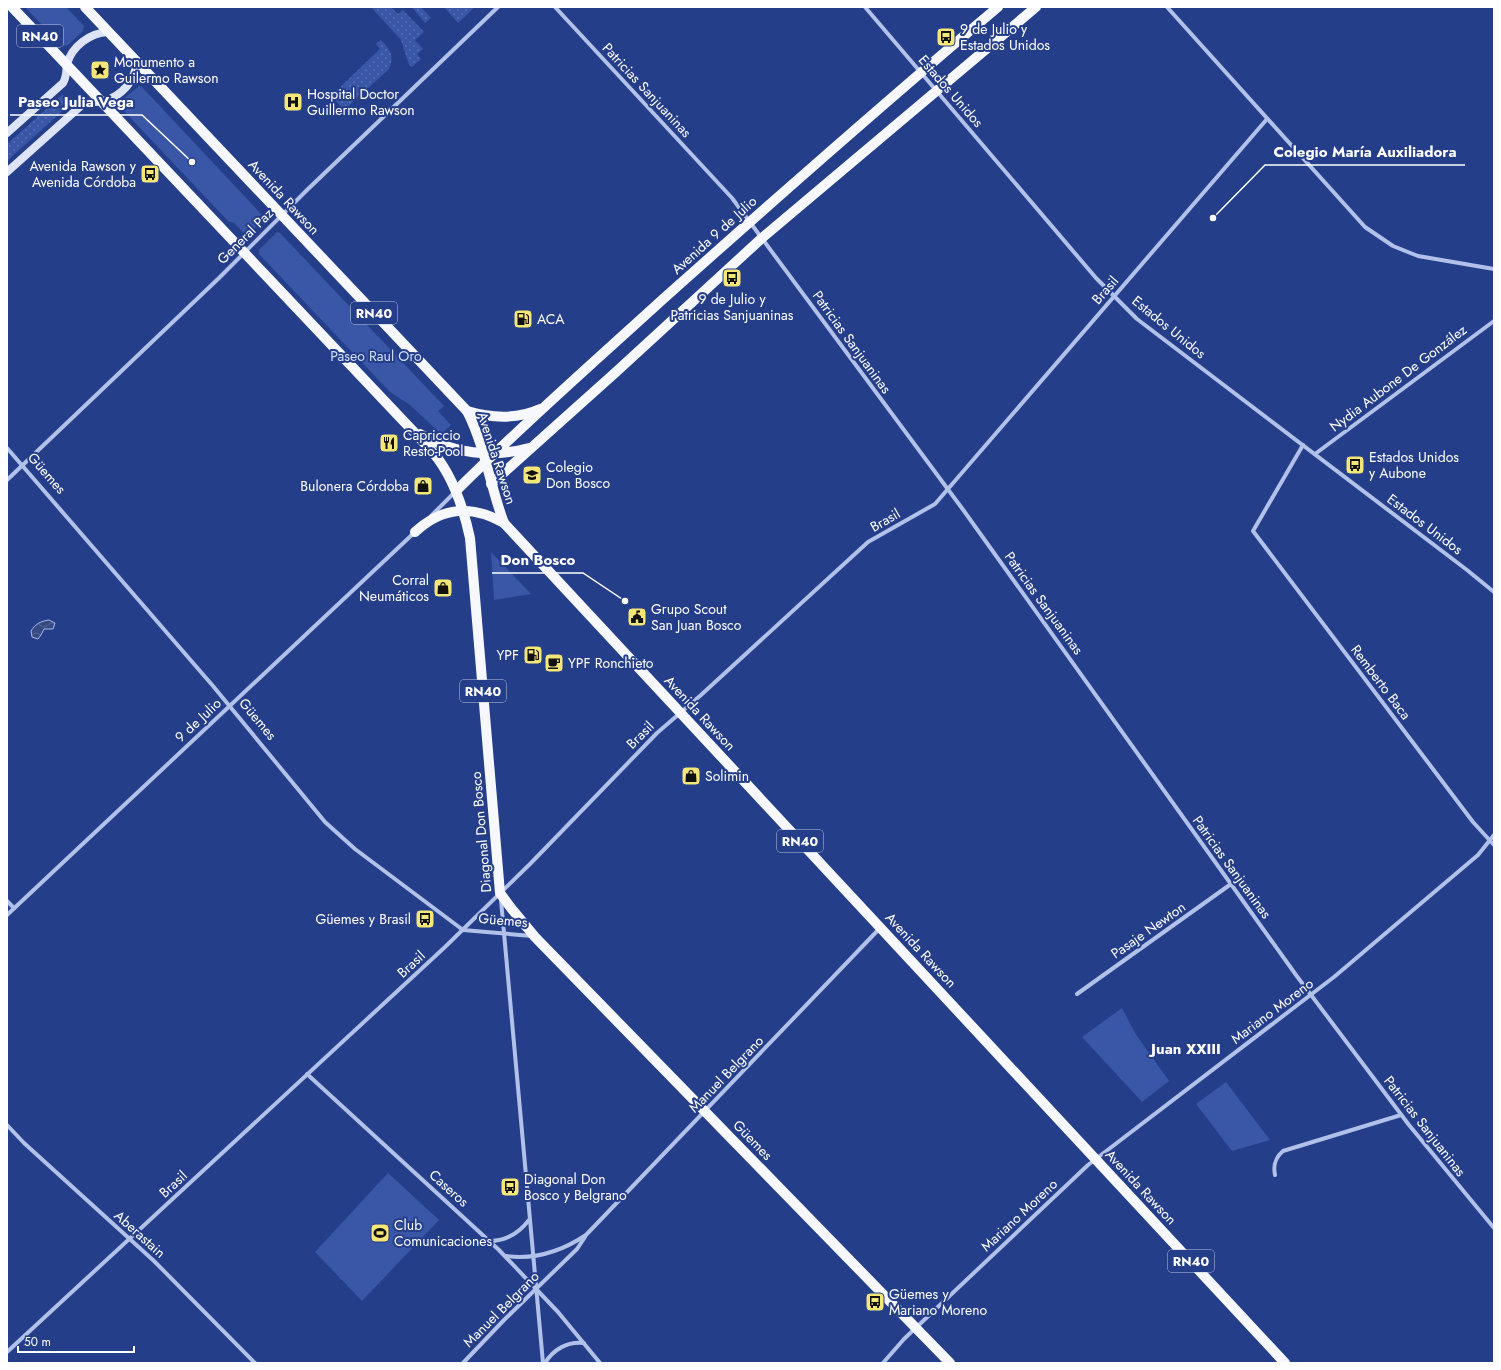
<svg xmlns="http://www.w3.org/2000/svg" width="1501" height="1370" font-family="Jost,sans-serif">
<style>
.grass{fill:url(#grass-dots)}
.green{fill:#3956a7}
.water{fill:url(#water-waves);stroke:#a7baeb}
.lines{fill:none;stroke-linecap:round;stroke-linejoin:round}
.street{stroke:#b2c1ea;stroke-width:4}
.secondary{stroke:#dde4f8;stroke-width:8}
.primary{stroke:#f6f8fe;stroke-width:10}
.labels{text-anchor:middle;stroke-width:4;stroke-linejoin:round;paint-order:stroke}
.shield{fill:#253e8a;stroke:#bec5dc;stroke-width:1}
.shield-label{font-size:13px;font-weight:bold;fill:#fff}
.poi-label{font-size:14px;fill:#fff;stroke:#253e8a;text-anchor:start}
.street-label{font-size:14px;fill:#fff;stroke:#253e8a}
.park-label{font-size:14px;fill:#d7dff8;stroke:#253e8a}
.neighbourhood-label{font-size:15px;font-weight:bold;fill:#fff;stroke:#253e8a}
.leader{fill:none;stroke:#fff;stroke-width:1.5}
.callout-dot{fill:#fff;stroke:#253e8a;stroke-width:1.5}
.callout-label{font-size:15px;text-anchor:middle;font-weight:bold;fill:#fff;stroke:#253e8a;stroke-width:4;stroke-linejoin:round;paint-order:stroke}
</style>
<defs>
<pattern id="grass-dots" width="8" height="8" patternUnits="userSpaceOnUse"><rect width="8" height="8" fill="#3956a7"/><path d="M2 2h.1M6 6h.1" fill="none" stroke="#576fb4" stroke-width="1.8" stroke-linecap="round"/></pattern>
<pattern id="water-waves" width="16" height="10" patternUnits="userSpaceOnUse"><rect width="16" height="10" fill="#384a82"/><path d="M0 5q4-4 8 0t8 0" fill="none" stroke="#566595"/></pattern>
</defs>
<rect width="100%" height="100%" fill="#253e8a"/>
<!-- grass -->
<g class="grass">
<path d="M 371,7 L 391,7 L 398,14 L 403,10 L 424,32 L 415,40 L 423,49 L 417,54 L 421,59 L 412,67 L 409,65 L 401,40 Z"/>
<path d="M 412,7 L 421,7 L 431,18 L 425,23 Z"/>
<path d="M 444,7 L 475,7 L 458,23 Z"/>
<path d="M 381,40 C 390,49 395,56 389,69 L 344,110 L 331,96 L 380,49 L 376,44 Z"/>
<path d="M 62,95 L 65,95 L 69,98 L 70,104 L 7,161 L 7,144 Z"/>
</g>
<!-- green -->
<g class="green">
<path d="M 25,7 L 66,7 L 84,26 L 83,31 L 68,45 L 62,46 Z"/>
<path d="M 139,86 L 142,87 L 263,216 L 263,219 L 248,235 L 246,235 L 234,223 L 228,221 L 122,109 L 120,105 L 121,101 Z"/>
<path d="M 277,232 L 280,233 L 444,406 L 438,411 L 451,425 L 441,434 L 410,405 L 390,392 L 259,254 L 259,250 Z"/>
<path d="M 491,552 L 531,594 L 494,600 Z"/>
<path d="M 1122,1008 L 1135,1033 L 1169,1081 L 1142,1102 L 1082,1037 Z"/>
<path d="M 1226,1082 L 1270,1140 L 1232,1151 L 1196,1104 Z"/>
<path d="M 388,1173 L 439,1220 L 362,1301 L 315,1252 Z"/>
</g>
<!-- water -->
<path class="water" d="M 49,620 L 55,623 L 53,629 L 44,629 L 41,635 L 38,639 L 32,637 L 31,631 C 35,624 41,621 49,620 Z"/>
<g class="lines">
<!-- street -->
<g class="street">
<path d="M 555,7 L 732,198 L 964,511 L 1296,975 L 1409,1125 L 1494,1228"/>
<path d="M 865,7 L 1096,278 L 1137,319 L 1467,570 L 1494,592"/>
<path d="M 1167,7 L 1365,227 L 1393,246 L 1418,256 L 1494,269"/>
<path d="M 1303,445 L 1253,531 L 1473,822 L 1494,845"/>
<path d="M 7,448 L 213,686 L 325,822 L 355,849 L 463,930 L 532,936"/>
<path d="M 1315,454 L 1494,321"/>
<path d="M 7,480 L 219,278 L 307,190 L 498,7"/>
<path d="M 431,516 L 456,491"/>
<path d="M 501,900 L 543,1363"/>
<path d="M 7,901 L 14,908"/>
<path d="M 7,915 L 415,532"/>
<path d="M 1077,994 L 1231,884"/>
<path d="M 307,1074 L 499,1250 L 558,1312 L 600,1363"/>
<path d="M 7,1125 L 24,1143 L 154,1261 L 255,1363"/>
<path d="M 1275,1175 C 1273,1165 1275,1158 1283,1151 L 1401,1115"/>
<path d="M 490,1241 C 507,1241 519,1233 529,1220"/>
<path d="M 506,1256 C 535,1260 562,1251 586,1235 L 880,928"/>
<path d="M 7,1352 L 445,947 L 531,863 L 657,733 L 701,695 L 868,542 L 935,504 L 1267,119"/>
<path d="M 463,1363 L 504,1320 L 577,1249 L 585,1237"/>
<path d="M 545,1363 C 553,1350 567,1341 584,1343"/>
<path d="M 883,1363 L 904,1339 L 1088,1165 L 1334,977 L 1478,855 L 1494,835"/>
</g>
<!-- secondary -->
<g class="secondary">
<path d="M 7,133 L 63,83 C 67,76 66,71 67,64 C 72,46 90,33 108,32"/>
<path d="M 7,172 L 83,104 C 90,101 97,103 104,101 C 122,96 136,80 136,62"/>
</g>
<!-- primary -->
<g class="primary">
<path d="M 12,7 L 429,448 C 452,472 463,506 470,538 L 500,893 L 511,908 L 535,937 L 950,1363"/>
<path d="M 85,7 L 467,411 C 485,446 490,486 504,523 L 1285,1363"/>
<path d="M 467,411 C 491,418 516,420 540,409"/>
<path d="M 420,434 C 453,454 492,458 529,448"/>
<path d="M 491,484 L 616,372 L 762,238 L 1036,7"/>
<path d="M 456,491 C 522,425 593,363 662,300 C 773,201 884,103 998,7"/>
<path d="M 415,532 C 443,506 472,505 504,523"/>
</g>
</g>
<!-- icons -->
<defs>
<symbol id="bus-square" viewBox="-11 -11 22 22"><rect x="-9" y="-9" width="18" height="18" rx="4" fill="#f4e777" stroke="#253e8a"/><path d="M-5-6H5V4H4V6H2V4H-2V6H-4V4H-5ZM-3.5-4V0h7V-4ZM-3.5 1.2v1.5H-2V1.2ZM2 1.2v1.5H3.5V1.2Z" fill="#111"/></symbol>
<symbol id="sight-square" viewBox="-11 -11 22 22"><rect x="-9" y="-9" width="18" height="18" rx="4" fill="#f4e777" stroke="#253e8a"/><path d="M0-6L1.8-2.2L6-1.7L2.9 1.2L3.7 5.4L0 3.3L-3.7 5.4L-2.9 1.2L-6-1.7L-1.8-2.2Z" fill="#111"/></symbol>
<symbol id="hospital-square" viewBox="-11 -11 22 22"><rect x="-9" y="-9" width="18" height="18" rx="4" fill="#f4e777" stroke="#253e8a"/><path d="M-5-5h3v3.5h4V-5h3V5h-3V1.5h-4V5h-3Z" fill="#111"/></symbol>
<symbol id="fuel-square" viewBox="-11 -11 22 22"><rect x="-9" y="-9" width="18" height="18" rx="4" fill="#f4e777" stroke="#253e8a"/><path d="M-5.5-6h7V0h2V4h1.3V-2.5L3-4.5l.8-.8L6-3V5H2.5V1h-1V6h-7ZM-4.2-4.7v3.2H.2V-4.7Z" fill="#111"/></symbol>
<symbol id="restaurant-square" viewBox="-11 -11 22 22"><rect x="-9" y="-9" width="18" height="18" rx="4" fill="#f4e777" stroke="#253e8a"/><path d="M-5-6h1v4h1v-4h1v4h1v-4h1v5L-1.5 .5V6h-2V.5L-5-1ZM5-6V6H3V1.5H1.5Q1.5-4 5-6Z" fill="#111"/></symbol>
<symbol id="school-square" viewBox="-11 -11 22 22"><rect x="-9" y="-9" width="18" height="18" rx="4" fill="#f4e777" stroke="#253e8a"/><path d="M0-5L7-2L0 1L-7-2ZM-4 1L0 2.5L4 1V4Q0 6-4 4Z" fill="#111"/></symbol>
<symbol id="shop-square" viewBox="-11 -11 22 22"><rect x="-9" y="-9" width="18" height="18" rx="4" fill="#f4e777" stroke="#253e8a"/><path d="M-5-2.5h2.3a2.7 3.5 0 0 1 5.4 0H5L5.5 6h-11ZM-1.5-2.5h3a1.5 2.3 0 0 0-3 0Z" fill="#111"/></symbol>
<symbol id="civic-square" viewBox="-11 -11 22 22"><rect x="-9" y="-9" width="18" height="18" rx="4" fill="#f4e777" stroke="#253e8a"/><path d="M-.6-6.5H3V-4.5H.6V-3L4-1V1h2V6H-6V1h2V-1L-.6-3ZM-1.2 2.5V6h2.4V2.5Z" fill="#111"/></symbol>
<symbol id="cafe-square" viewBox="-11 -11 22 22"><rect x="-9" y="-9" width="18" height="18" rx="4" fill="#f4e777" stroke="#253e8a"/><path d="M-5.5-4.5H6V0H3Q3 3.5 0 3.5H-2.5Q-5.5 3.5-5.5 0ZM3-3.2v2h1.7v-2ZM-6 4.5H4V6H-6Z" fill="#111"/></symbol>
<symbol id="stadium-square" viewBox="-11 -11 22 22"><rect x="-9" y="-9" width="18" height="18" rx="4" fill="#f4e777" stroke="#253e8a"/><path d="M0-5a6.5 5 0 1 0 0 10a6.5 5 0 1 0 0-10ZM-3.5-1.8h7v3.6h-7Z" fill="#111"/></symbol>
</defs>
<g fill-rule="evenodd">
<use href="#bus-square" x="935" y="26" width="22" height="22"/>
<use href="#sight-square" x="89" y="59" width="22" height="22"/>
<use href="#hospital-square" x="282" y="91" width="22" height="22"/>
<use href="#bus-square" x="139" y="163" width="22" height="22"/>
<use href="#bus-square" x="721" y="267" width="22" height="22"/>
<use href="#fuel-square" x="512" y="308" width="22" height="22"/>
<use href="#restaurant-square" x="378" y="432" width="22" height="22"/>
<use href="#bus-square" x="1344" y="454" width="22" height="22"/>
<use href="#school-square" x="521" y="464" width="22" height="22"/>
<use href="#shop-square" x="412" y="475" width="22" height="22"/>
<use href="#shop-square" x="432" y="577" width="22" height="22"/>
<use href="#civic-square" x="626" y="606" width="22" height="22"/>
<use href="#fuel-square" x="522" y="644" width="22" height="22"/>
<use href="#cafe-square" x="543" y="652" width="22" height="22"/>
<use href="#shop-square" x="680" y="765" width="22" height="22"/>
<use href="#bus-square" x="414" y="908" width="22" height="22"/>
<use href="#bus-square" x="499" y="1176" width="22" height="22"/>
<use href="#stadium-square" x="369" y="1222" width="22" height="22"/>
<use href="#bus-square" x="864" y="1291" width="22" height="22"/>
</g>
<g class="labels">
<!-- shield labels -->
<g class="shield">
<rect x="17" y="25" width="46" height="22" rx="3"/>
<rect x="351" y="302" width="46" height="22" rx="3"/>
<rect x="460" y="680" width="46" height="22" rx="3"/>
<rect x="777" y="830" width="46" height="22" rx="3"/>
<rect x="1168" y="1250" width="46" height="22" rx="3"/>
</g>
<g class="shield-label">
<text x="40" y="41">RN40</text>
<text x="374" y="318">RN40</text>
<text x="483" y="696">RN40</text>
<text x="800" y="846">RN40</text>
<text x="1191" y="1266">RN40</text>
</g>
<!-- poi labels -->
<g class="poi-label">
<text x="960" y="34">9 de Julio y<tspan x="960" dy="16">Estados Unidos</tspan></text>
<text x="114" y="67">Monumento a<tspan x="114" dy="16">Guilermo Rawson</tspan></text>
<text x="307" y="99">Hospital Doctor<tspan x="307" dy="16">Guillermo Rawson</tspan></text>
<text x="136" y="171" text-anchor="end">Avenida Rawson y<tspan x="136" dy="16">Avenida Córdoba</tspan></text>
<text x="732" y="304" text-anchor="middle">9 de Julio y<tspan x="732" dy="16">Patricias Sanjuaninas</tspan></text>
<text x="537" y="324">ACA</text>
<text x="403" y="440">Capriccio<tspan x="403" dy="16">Resto-Pool</tspan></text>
<text x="1369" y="462">Estados Unidos<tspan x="1369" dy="16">y Aubone</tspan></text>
<text x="546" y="472">Colegio<tspan x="546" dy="16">Don Bosco</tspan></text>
<text x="409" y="491" text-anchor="end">Bulonera Córdoba</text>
<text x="429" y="585" text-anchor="end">Corral<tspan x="429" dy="16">Neumáticos</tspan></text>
<text x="651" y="614">Grupo Scout<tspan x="651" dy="16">San Juan Bosco</tspan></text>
<text x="519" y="660" text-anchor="end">YPF</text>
<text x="568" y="668">YPF Ronchieto</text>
<text x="705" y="781">Solimin</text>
<text x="411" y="924" text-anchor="end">Güemes y Brasil</text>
<text x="524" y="1184">Diagonal Don<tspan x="524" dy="16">Bosco y Belgrano</tspan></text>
<text x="394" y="1230">Club<tspan x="394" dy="16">Comunicaciones</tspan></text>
<text x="889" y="1299">Güemes y<tspan x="889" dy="16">Mariano Moreno</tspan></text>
</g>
<!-- street labels -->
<g class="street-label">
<text transform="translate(647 90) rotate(47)" y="5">Patricias Sanjuaninas</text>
<text transform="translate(951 91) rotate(49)" y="5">Estados Unidos</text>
<text transform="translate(284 197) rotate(47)" y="5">Avenida Rawson</text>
<text transform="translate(714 235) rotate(-42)" y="5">Avenida 9 de Julio</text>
<text transform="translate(245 236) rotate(-45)" y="5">General Paz</text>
<text transform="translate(1105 290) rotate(-49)" y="5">Brasil</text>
<text transform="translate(1169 327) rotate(39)" y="5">Estados Unidos</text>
<text transform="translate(852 342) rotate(54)" y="5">Patricias Sanjuaninas</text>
<text transform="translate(1398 378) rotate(-37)" y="5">Nydia Aubone De González</text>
<text transform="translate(497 458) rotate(72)" y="5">Avenida Rawson</text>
<text transform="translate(47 473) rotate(49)" y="5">Güemes</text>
<text transform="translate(885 520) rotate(-30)" y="5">Brasil</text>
<text transform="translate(1425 524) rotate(37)" y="5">Estados Unidos</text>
<text transform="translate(1044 603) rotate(54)" y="5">Patricias Sanjuaninas</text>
<text transform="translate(1381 682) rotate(53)" y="5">Remberto Baca</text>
<text transform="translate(700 713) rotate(47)" y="5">Avenida Rawson</text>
<text transform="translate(258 719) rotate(50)" y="5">Güemes</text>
<text transform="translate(198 720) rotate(-43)" y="5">9 de Julio</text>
<text transform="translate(640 735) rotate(-45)" y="5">Brasil</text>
<text transform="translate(481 832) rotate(-95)" y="5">Diagonal Don Bosco</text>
<text transform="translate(1232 867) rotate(54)" y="5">Patricias Sanjuaninas</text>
<text transform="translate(503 920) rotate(5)" y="5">Güemes</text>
<text transform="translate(1148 930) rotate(-35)" y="5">Pasaje Newton</text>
<text transform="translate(921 950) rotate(47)" y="5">Avenida Rawson</text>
<text transform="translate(411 964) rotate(-43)" y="5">Brasil</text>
<text transform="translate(1272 1011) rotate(-37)" y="5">Mariano Moreno</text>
<text transform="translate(726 1074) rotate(-46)" y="5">Manuel Belgrano</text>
<text transform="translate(1425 1126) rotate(52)" y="5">Patricias Sanjuaninas</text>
<text transform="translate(753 1140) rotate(46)" y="5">Güemes</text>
<text transform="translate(173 1184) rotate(-43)" y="5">Brasil</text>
<text transform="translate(1141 1187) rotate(47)" y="5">Avenida Rawson</text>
<text transform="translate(449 1188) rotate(42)" y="5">Caseros</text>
<text transform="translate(1019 1215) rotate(-43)" y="5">Mariano Moreno</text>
<text transform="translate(140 1234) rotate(42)" y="5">Aberastain</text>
<text transform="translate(501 1309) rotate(-45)" y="5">Manuel Belgrano</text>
</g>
<!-- park labels -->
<g class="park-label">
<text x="376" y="361">Paseo Raul Oro</text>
</g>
<!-- neighbourhood labels -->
<g class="neighbourhood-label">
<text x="1186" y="1054">Juan XXIII</text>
</g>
</g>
<!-- callouts -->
<path class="leader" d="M192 162L142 115H10M1213 218L1265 165H1465M625 601L583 573H492"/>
<g class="callout-dot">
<circle cx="192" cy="162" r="4"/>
<circle cx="1213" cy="218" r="4"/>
<circle cx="625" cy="601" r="4"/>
</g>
<g class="callout-label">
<text x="76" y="107">Paseo Julia Vega</text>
<text x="1365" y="157">Colegio María Auxiliadora</text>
<text x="538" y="565">Don Bosco</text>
</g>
<!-- border -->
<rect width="1501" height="1370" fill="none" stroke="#ffffff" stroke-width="16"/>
<!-- scale -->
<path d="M18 1346v6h116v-6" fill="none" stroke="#ffffff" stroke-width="2"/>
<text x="24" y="1346" font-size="12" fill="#ffffff" stroke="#253e8a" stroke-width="3" paint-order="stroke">50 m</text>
</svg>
